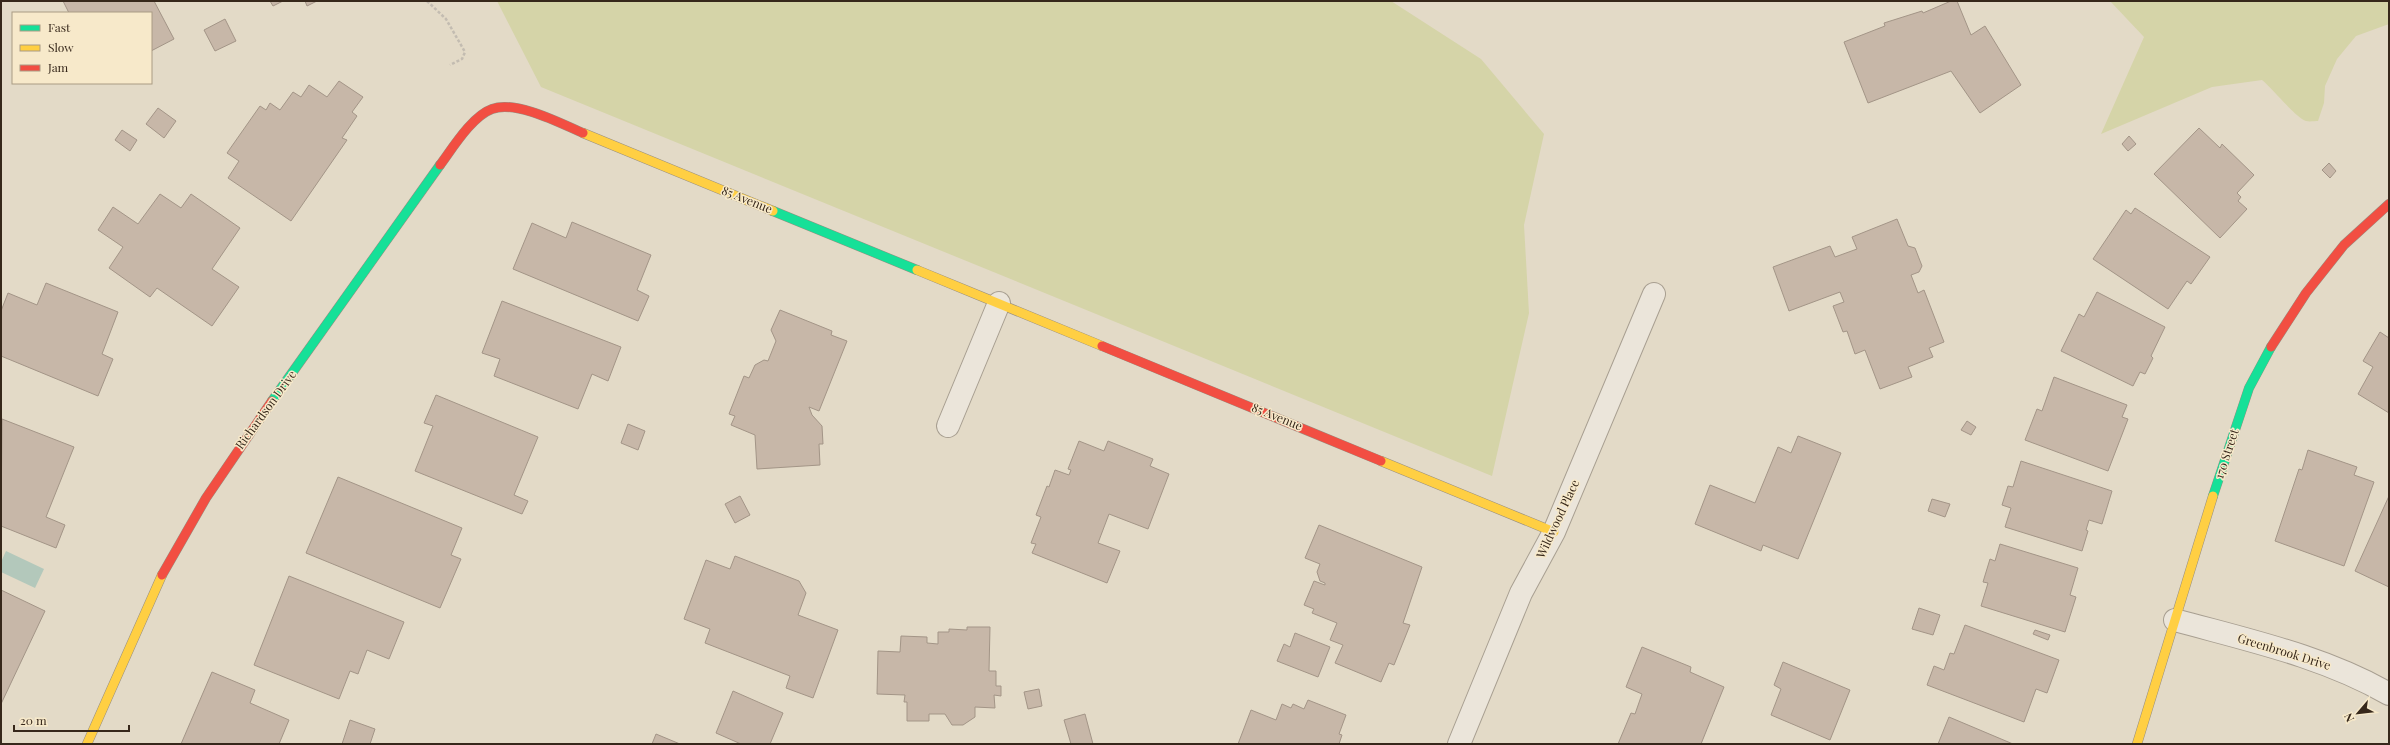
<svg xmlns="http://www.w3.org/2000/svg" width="2390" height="745" font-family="'Playfair Display',serif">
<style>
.green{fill:#d5d4a8}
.water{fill:#b3c8bb}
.building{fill:#c7b7a8;stroke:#a39587}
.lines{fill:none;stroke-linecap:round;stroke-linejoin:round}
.street-casing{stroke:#a89f91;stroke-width:24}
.fast-casing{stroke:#978e81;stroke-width:10}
.slow-casing{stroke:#978e81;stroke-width:10}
.jam-casing{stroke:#978e81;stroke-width:10}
.path{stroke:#c3bcb1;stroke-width:2.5;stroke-dasharray:3 2;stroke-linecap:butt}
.street{stroke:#ebe5da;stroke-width:22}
.fast{stroke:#16e098;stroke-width:9}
.slow{stroke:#ffcf43;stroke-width:9}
.jam{stroke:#f24e42;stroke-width:9}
.labels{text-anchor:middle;stroke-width:3;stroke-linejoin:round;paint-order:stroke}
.street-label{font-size:12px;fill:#36271a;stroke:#f7e9ca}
</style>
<rect width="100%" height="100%" fill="#e3dac7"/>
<!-- green -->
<g class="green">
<path d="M 497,1 L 1391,1 L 1481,59 L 1544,134 L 1524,225 L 1529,313 L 1492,476 L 541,87 Z"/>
<path d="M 2110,1 L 2389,1 L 2389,24 L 2356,36 L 2337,59 L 2325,86 L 2324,103 L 2318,121 C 2315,121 2309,122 2306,121 C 2296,118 2272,88 2262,80 L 2212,87 L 2101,134 L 2144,37 Z"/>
</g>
<!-- water -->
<path class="water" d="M 6,551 L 44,569 L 35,588 L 1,572 L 1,562 Z"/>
<!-- building -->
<g class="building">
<path d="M 63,1 L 154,1 L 174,39 L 151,51 L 151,13 L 69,13 Z"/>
<path d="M 270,1 L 283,1 L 273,6 Z"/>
<path d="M 305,1 L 317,1 L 307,6 Z"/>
<path d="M 1951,1 L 1957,1 L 1971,35 L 1985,26 L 2021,85 L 1980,113 L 1951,71 L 1868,103 L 1844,42 L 1885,26 L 1884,23 L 1922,11 L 1923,13 Z"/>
<path d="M 225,19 L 236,41 L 215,51 L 204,30 Z"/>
<path d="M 339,81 L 363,97 L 352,112 L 357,116 L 342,138 L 347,140 L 291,221 L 228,178 L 239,161 L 227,153 L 260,106 L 266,110 L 270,103 L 280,110 L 293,92 L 301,97 L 309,85 L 327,97 Z"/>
<path d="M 158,108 L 176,121 L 164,138 L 146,124 Z"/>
<path d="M 2199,128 L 2220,148 L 2222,144 L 2254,175 L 2237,193 L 2241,197 L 2238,201 L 2247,209 L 2220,238 L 2154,174 Z"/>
<path d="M 122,130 L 137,140 L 130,151 L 115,140 Z"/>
<path d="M 2129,136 L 2136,144 L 2128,151 L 2122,144 Z"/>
<path d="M 2329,163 L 2336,171 L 2330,178 L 2322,170 Z"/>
<path d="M 160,194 L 181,208 L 191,194 L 240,228 L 212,269 L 239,287 L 212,326 L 157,288 L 150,297 L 109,268 L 123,247 L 98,230 L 113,207 L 138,224 Z"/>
<path d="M 2135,208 L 2210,257 L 2191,284 L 2187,281 L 2168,309 L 2093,259 L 2126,210 L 2131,214 Z"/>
<path d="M 1897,219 L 1908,246 L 1915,248 L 1922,266 L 1919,272 L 1911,275 L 1918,293 L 1924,290 L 1944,342 L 1929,348 L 1933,357 L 1908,367 L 1912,377 L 1880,389 L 1865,350 L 1855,354 L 1847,331 L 1843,332 L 1833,306 L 1844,302 L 1840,292 L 1789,311 L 1773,267 L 1830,246 L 1835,257 L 1857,249 L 1852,237 Z"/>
<path d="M 572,222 L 651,255 L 637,290 L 649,296 L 638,321 L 513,269 L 532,223 L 566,238 Z"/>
<path d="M 46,283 L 118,312 L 102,354 L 113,359 L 98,396 L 1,356 L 1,311 L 8,293 L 37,305 Z"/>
<path d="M 2097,292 L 2165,327 L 2151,356 L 2153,358 L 2145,374 L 2140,372 L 2133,386 L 2061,351 L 2079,314 L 2084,317 Z"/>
<path d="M 502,301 L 621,347 L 608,381 L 592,374 L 578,409 L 494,376 L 500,359 L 482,353 Z"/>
<path d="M 780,310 L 832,331 L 831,335 L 847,341 L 819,411 L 809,407 L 812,415 L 822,426 L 823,444 L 819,444 L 820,465 L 757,469 L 755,435 L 731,425 L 735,416 L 729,414 L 744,376 L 749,378 L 755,365 L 764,360 L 768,361 L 776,341 L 771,330 Z"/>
<path d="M 2380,332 L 2389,338 L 2389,413 L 2358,394 L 2373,367 L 2363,361 Z"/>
<path d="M 2054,377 L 2127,405 L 2122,417 L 2128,419 L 2108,471 L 2025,440 L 2037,409 L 2042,411 Z"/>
<path d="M 436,395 L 538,437 L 514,495 L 528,501 L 522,514 L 415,471 L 433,426 L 424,423 Z"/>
<path d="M 2,419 L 74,447 L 46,517 L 65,525 L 56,548 L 1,526 Z"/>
<path d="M 1967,421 L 1976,427 L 1971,435 L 1961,430 Z"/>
<path d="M 628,424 L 645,431 L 638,450 L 621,443 Z"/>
<path d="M 1798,436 L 1841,453 L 1798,559 L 1763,545 L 1761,551 L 1695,524 L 1710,485 L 1755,503 L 1778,447 L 1791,453 Z"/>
<path d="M 1079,441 L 1104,451 L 1108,441 L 1153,459 L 1150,466 L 1169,474 L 1148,529 L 1109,514 L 1098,543 L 1120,551 L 1107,583 L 1032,553 L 1036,544 L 1031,543 L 1041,517 L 1036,515 L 1047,486 L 1049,487 L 1055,470 L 1069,475 L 1071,470 L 1068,469 Z"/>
<path d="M 2308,450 L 2357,467 L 2354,475 L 2374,482 L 2344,566 L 2275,541 L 2299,469 L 2302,470 Z"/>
<path d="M 2021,461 L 2112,491 L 2102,524 L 2089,520 L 2086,530 L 2088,531 L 2082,551 L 2005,527 L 2011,508 L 2002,505 L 2008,486 L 2013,487 Z"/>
<path d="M 338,477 L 462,528 L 451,555 L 461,559 L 440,608 L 306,553 Z"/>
<path d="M 740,496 L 750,515 L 735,523 L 725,504 Z"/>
<path d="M 2389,496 L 2389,587 L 2355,571 Z"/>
<path d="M 1932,499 L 1950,504 L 1945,517 L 1928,511 Z"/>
<path d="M 1319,525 L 1422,567 L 1403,623 L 1410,625 L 1394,665 L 1389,663 L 1381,682 L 1335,663 L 1343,645 L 1330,640 L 1337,623 L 1312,613 L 1314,609 L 1304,605 L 1314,581 L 1325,585 L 1325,583 L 1320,581 L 1317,572 L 1320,564 L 1305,558 Z"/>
<path d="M 2000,544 L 2078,568 L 2070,595 L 2076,597 L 2065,632 L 1981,606 L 1988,583 L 1983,582 L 1990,559 L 1995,561 Z"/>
<path d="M 735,556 L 799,581 L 806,593 L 798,615 L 838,630 L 813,698 L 786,688 L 790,676 L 705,643 L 710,629 L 684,619 L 706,560 L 730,569 Z"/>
<path d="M 289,576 L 404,622 L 389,659 L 367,650 L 358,674 L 350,671 L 339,699 L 254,665 Z"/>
<path d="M 1,590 L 45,611 L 1,704 Z"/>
<path d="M 1919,608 L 1940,615 L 1933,635 L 1912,629 Z"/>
<path d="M 1965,625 L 2059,660 L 2047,693 L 2036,689 L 2024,722 L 1927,685 L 1934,666 L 1944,670 L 1950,653 L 1954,654 Z"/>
<path d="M 967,627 L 990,627 L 989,671 L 996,671 L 996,686 L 1001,686 L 1001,696 L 994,695 L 995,708 L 975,707 L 975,717 L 963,725 L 952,725 L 945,714 L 929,714 L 929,721 L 907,721 L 907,702 L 904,702 L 905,695 L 877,694 L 878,651 L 900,652 L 901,636 L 927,637 L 927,643 L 938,644 L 938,632 L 949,632 L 949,629 L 967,630 Z"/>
<path d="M 2035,630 L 2050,635 L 2048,640 L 2033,634 Z"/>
<path d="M 1295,633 L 1330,647 L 1318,677 L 1277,661 L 1284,644 L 1290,647 Z"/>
<path d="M 1642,647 L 1691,667 L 1690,672 L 1724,687 L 1701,744 L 1618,744 L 1631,713 L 1635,714 L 1642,694 L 1626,687 Z"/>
<path d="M 1783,662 L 1850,690 L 1830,740 L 1771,715 L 1781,689 L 1774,685 Z"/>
<path d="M 212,672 L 255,690 L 250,703 L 289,720 L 279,744 L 181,744 Z"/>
<path d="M 1039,689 L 1042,706 L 1028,709 L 1024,692 Z"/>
<path d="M 733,691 L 783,713 L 770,744 L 741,744 L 716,733 Z"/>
<path d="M 1308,700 L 1346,715 L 1339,734 L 1342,735 L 1339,744 L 1238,744 L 1251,710 L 1276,720 L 1282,704 L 1291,708 L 1293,704 L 1304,709 Z"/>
<path d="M 1085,714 L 1093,744 L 1071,744 L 1064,720 Z"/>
<path d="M 1949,717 L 2013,744 L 1938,744 Z"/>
<path d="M 350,720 L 375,729 L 370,744 L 342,744 Z"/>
<path d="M 656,734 L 680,744 L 652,744 Z"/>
</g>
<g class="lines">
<defs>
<g id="street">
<path d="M 948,426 L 999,303"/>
<path d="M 2175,620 C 2247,640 2323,656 2389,694"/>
<path d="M 1459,744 L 1521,593 L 1554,532 L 1654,294"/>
</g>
<g id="fast">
<path d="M 773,211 L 917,270"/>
<path d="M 272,401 L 440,165"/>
<path d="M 2213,496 L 2249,388 L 2271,347"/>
</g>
<g id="slow">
<path d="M 583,133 L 773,211"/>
<path d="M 917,270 L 1102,346"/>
<path d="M 1381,461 L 1554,532"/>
<path d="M 87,744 L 162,575"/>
<path d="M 2137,744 L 2213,496"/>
</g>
<g id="jam">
<path d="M 440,165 C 452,149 472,116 492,109 C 516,100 560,123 583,133"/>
<path d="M 1102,346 L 1381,461"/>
<path d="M 2271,347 L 2306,293 L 2344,245 L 2389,204"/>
<path d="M 162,575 L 206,498 L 272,401"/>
</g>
</defs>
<!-- street casing -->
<use href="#street" class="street-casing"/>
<!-- fast casing -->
<use href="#fast" class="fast-casing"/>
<!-- slow casing -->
<use href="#slow" class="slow-casing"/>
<!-- jam casing -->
<use href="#jam" class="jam-casing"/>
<!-- path -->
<path class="path" d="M 427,1 L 446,19 L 465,52 L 462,59 L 450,65"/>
<!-- street -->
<use href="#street" class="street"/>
<!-- fast -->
<use href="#fast" class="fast"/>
<!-- slow -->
<use href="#slow" class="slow"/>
<!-- jam -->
<use href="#jam" class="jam"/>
</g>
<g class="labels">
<!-- street labels -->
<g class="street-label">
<text transform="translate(747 200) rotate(22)" y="4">85 Avenue</text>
<text transform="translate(266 410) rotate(-54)" y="4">Richardson Drive</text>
<text transform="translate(1277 417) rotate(22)" y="4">85 Avenue</text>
<text transform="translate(2227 454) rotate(-72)" y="4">170 Street</text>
<text transform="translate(1558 519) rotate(-65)" y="4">Wildwood Place</text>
<text transform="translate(2284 652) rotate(17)" y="4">Greenbrook Drive</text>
</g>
</g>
<!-- border -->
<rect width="2390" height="745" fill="none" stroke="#36271a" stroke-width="4"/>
<!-- legend -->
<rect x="12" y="12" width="140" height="72" fill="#f7e9ca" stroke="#aa9b84"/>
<rect x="20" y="25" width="20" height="6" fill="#16e098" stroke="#aa9b84"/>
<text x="48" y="32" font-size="12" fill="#36271a">Fast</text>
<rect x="20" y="45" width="20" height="6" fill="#ffcf43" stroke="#aa9b84"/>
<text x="48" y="52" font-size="12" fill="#36271a">Slow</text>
<rect x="20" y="65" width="20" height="6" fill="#f24e42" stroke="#aa9b84"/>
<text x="48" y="72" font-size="12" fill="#36271a">Jam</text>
<!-- north arrow -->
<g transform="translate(2358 713) rotate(242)" stroke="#f7e9ca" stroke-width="3" paint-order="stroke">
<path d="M0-3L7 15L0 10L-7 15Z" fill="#36271a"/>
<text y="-6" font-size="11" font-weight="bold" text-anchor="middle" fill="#36271a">N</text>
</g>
<!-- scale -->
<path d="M14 725v6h115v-6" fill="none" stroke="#36271a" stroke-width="2"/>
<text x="20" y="725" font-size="12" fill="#36271a" stroke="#f7e9ca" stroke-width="3" paint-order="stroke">20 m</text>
</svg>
